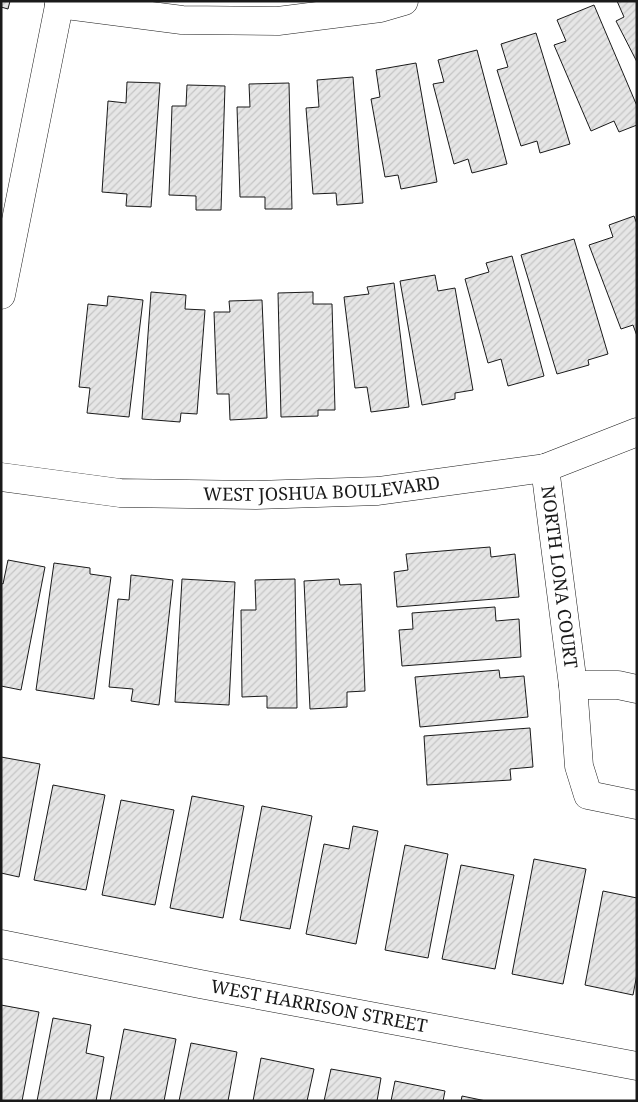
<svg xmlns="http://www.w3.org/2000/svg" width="638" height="1102" font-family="'Noto Serif',serif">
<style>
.building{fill:url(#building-hatch);stroke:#1a1a1a}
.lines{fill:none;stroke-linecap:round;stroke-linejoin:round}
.minor-casing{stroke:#1a1a1a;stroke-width:29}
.tertiary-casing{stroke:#1a1a1a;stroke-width:29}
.minor{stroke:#fff;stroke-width:28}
.tertiary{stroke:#fff;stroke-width:28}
.labels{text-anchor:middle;stroke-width:4;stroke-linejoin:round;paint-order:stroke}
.street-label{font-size:18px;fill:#1a1a1a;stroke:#fff}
</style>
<defs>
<pattern id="building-hatch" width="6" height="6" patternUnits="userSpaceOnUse" patternTransform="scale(1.25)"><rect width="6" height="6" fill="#e6e6e6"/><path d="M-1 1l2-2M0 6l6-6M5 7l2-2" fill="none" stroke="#c5c5c5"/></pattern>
</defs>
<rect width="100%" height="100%" fill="#fff"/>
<!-- building -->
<g class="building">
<path d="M 1,1 L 10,1 L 8,9 L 1,7 Z"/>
<path d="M 617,1 L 637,1 L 637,62 L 616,21 L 624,17 Z"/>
<path d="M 594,5 L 637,106 L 637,125 L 619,132 L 614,121 L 591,131 L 554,45 L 566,41 L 557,20 Z"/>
<path d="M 536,33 L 570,144 L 540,153 L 537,141 L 521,146 L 497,70 L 508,67 L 501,44 Z"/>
<path d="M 477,50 L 507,164 L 472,173 L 468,159 L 454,164 L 433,84 L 444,82 L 438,60 Z"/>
<path d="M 416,63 L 437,182 L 401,189 L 398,175 L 385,177 L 371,99 L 380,97 L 376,70 Z"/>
<path d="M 353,77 L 363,203 L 337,205 L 336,193 L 313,194 L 306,108 L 319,107 L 317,80 Z"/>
<path d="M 127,82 L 160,83 L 151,207 L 126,206 L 127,194 L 102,192 L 108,101 L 126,103 Z"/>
<path d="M 289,83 L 292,209 L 265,209 L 265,197 L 240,197 L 237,107 L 250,107 L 249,84 Z"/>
<path d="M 187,85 L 225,86 L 221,210 L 196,210 L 196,196 L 169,195 L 172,106 L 186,106 Z"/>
<path d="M 634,216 L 637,224 L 637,336 L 633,325 L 621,329 L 589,245 L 613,237 L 609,225 Z"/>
<path d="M 574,239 L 608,354 L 588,360 L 589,365 L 557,374 L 521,255 Z"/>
<path d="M 512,256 L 544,376 L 508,386 L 501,359 L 488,363 L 465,279 L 489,272 L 486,263 Z"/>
<path d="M 435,275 L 438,291 L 455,288 L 473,390 L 455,393 L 455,399 L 422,405 L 400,281 Z"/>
<path d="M 394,283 L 409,407 L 371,412 L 367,387 L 355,388 L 344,297 L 369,294 L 367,287 Z"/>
<path d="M 151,292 L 186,295 L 185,309 L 205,310 L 197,414 L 181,413 L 180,422 L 142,419 Z"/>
<path d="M 313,292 L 313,304 L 332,304 L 335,410 L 318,410 L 318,416 L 281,417 L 278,293 Z"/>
<path d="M 108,296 L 143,300 L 129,417 L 87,413 L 90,388 L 79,387 L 88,304 L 107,306 Z"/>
<path d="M 262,300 L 267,418 L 230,420 L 229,394 L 217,394 L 214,312 L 230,312 L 229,301 Z"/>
<path d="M 490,547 L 491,557 L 515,554 L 519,597 L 397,607 L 394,572 L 408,570 L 406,554 Z"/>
<path d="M 8,560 L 45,567 L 21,690 L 1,686 L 1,583 L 3,584 Z"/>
<path d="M 54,563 L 90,568 L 90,574 L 111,577 L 94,699 L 36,690 Z"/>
<path d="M 131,575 L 173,580 L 159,705 L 131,701 L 133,689 L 109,687 L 118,599 L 129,600 Z"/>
<path d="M 182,579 L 235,582 L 229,705 L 175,702 Z"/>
<path d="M 295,579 L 297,708 L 267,708 L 267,696 L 242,697 L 241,610 L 256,610 L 255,580 Z"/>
<path d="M 339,579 L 340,585 L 361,584 L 365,691 L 347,692 L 347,707 L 310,709 L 304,581 Z"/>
<path d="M 495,607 L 496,621 L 519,619 L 521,657 L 402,666 L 399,630 L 413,629 L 412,613 Z"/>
<path d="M 499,670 L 500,678 L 524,676 L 528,717 L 420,727 L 415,677 Z"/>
<path d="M 530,728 L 533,767 L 510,769 L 511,780 L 427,785 L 424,736 Z"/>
<path d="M 1,757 L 40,764 L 19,877 L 1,873 Z"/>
<path d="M 53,785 L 105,795 L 86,890 L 34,880 Z"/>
<path d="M 192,796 L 244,806 L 223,918 L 170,908 Z"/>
<path d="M 121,800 L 174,810 L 155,905 L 102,895 Z"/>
<path d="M 262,806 L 312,816 L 290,929 L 240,920 Z"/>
<path d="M 353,826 L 378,831 L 356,944 L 306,934 L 324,844 L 349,849 Z"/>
<path d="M 405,845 L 448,854 L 428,958 L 385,950 Z"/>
<path d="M 534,859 L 586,869 L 563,984 L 512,974 Z"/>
<path d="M 461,865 L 514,875 L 495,969 L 442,959 Z"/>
<path d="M 603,891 L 637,898 L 637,974 L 633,995 L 585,985 Z"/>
<path d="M 1,1005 L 39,1012 L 22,1101 L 1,1101 Z"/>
<path d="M 53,1018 L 91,1025 L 86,1053 L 104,1057 L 96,1101 L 37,1101 Z"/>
<path d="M 124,1029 L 176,1039 L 164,1101 L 110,1101 Z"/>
<path d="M 191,1043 L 237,1052 L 228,1101 L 179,1101 Z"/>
<path d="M 261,1058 L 314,1069 L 307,1101 L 253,1101 Z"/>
<path d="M 331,1069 L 381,1078 L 377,1101 L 324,1101 Z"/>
<path d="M 395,1081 L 445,1091 L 443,1101 L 391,1101 Z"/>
<path d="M 462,1096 L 486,1101 L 461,1101 Z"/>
</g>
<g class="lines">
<defs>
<g id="minor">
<path d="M 59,4 L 182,20 L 278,21 L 380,8 L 404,1"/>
<path d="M 1,295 L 60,1"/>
<path id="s1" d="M 545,468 L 573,685 L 579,766 L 588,795 L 637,805"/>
<path d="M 573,685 L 618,685 L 637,689"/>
<path id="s2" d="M 1,944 L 200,984 L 637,1066"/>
</g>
<g id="tertiary">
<path id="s3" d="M 1,477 L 120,493 L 256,495 L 378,491 L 545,468 L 637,432"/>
</g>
</defs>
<!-- minor casing -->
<use href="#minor" class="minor-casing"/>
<!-- tertiary casing -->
<use href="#tertiary" class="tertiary-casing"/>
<!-- minor -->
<use href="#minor" class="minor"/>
<!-- tertiary -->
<use href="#tertiary" class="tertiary"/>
</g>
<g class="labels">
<!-- street labels -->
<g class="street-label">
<text dy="6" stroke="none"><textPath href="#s3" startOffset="322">WEST JOSHUA BOULEVARD</textPath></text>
<text dy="6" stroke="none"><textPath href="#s1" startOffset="110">NORTH LONA COURT</textPath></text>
<text dy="6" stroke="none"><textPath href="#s2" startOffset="324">WEST HARRISON STREET</textPath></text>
</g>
</g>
<!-- border -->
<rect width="638" height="1102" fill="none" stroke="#1a1a1a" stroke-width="5"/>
</svg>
